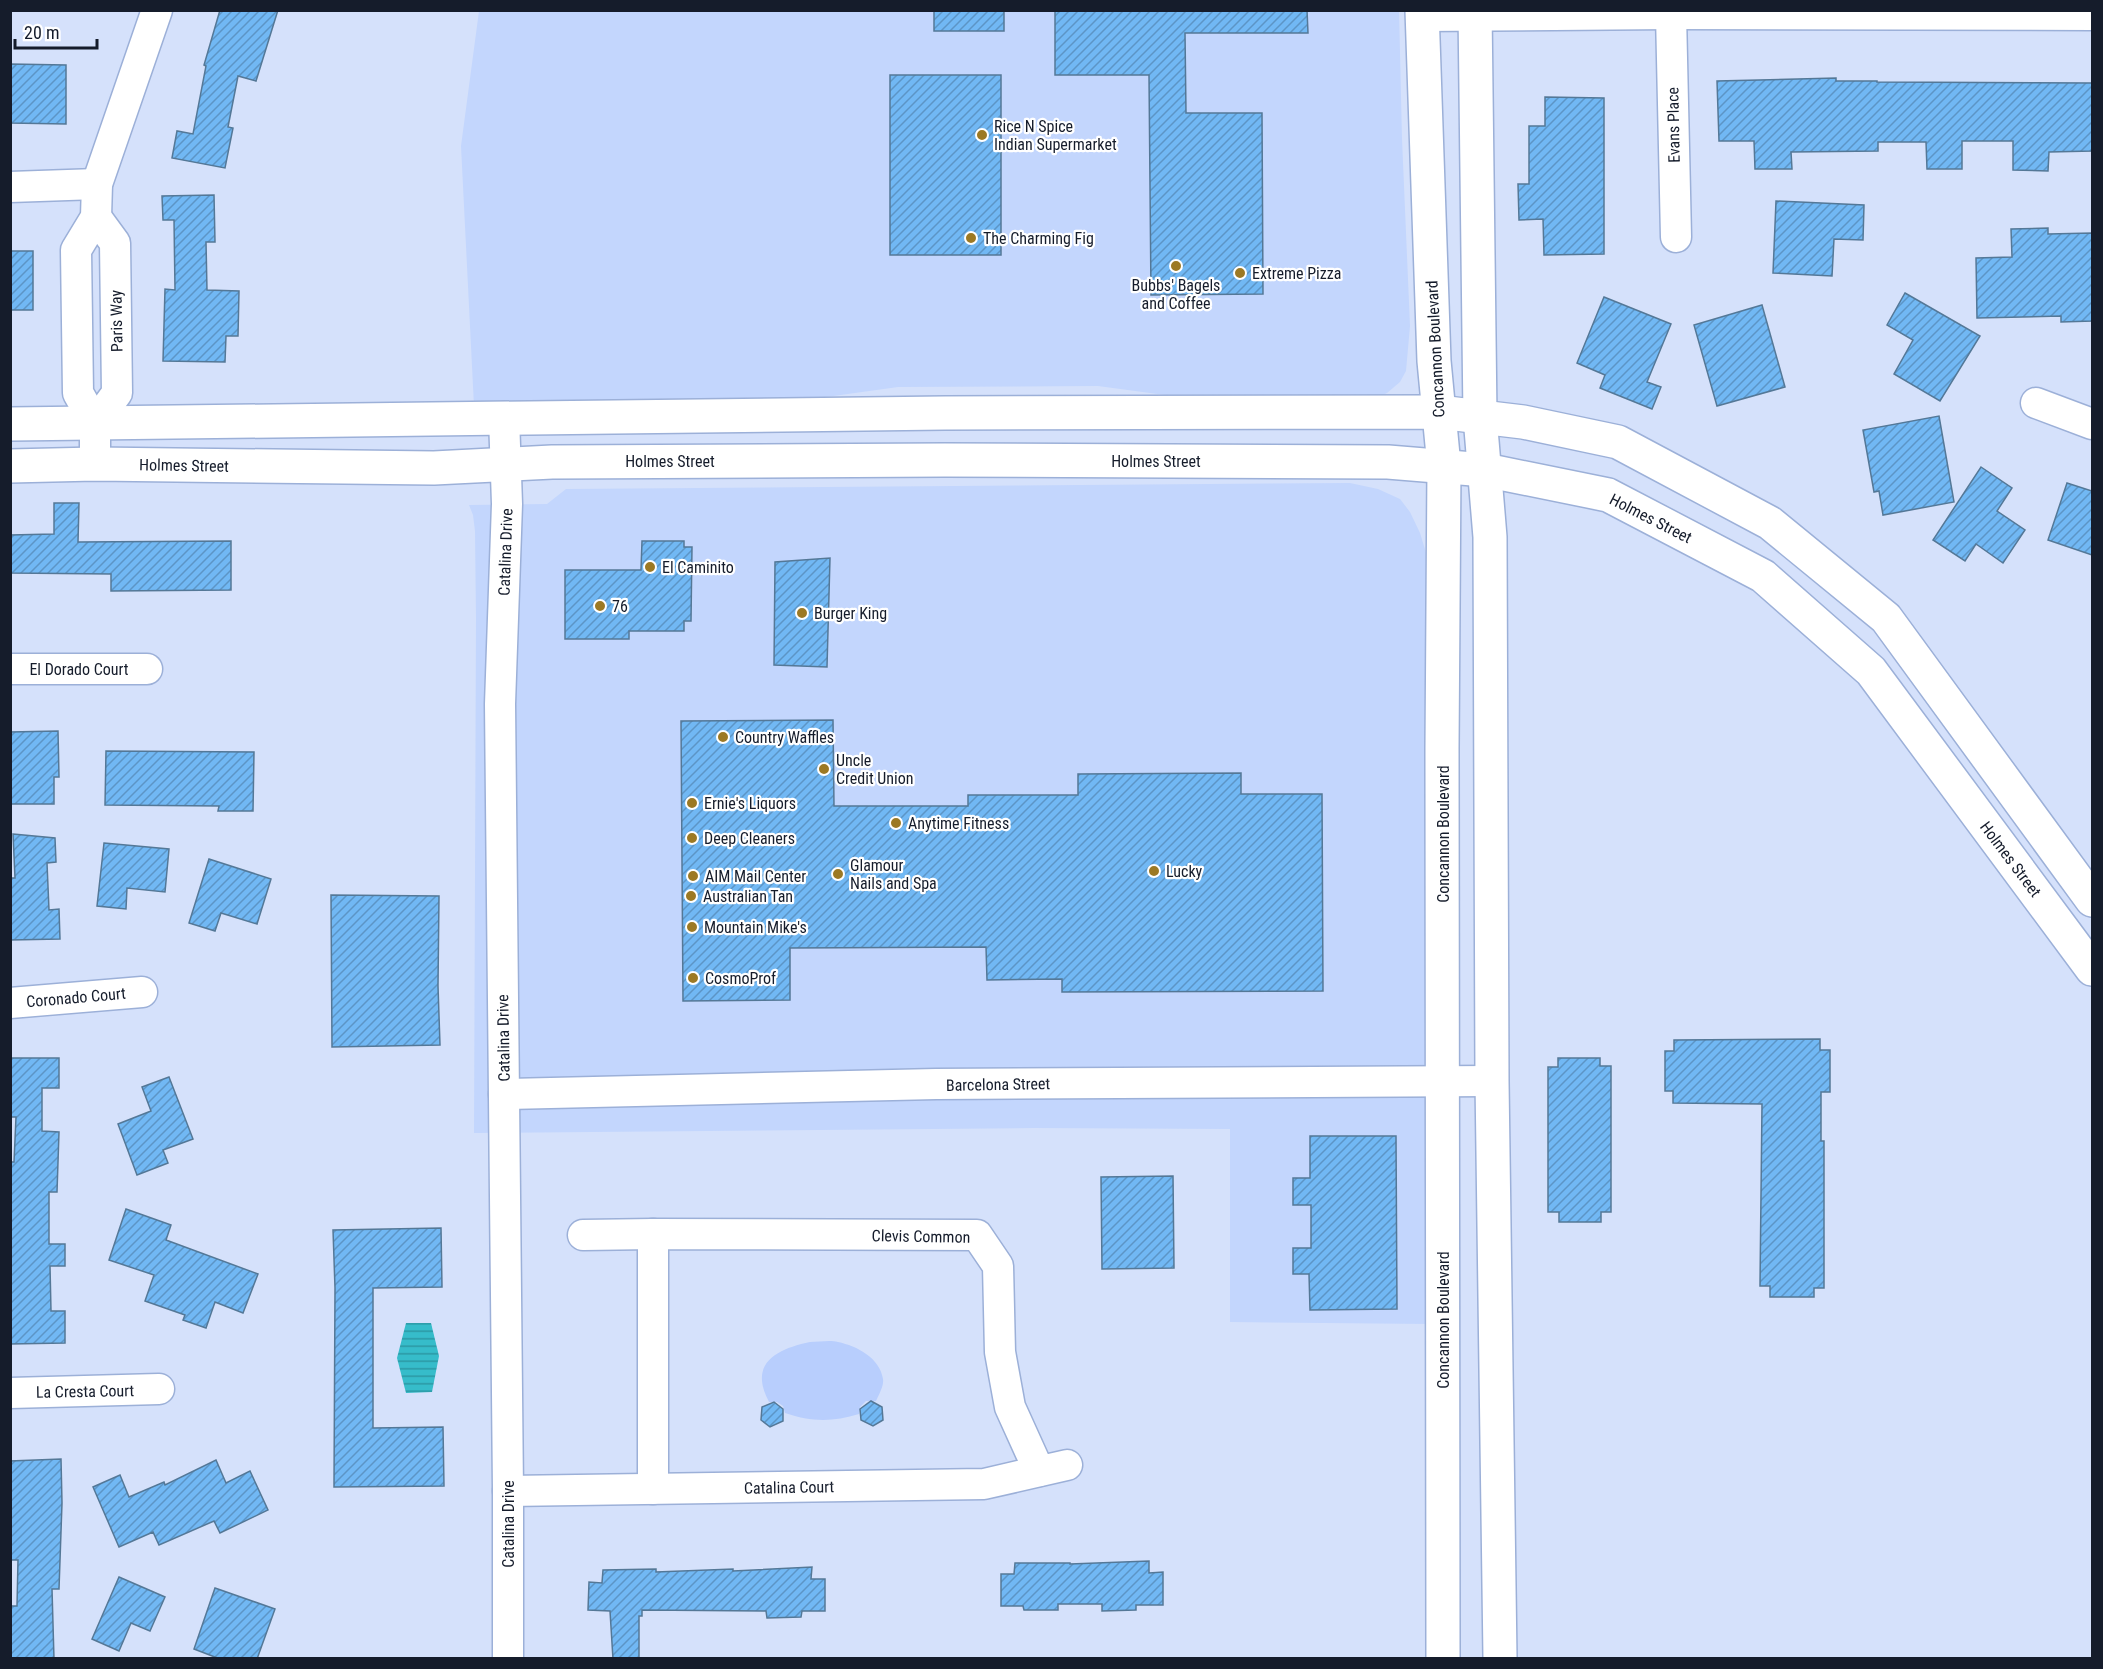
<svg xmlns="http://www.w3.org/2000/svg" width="2103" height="1669" font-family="'Roboto Condensed',sans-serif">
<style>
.built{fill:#c3d6fd}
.grass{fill:#b8cefd}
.water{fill:url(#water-rules)}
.building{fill:url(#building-hatch);stroke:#547897;stroke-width:1.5}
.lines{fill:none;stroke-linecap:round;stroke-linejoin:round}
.minor-casing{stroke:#9cb0d8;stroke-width:33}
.major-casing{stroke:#9cb0d8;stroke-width:36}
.minor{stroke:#fff;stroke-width:30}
.major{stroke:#fff;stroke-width:33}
.poi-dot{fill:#9c7924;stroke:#fff;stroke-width:2}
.labels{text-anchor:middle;stroke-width:4.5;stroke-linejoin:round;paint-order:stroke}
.street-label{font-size:16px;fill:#151c2b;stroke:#fff}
.poi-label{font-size:16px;fill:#151c2b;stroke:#fff;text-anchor:start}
</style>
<defs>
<pattern id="water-rules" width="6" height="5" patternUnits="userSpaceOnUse" patternTransform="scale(1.5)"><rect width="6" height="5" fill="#36bcca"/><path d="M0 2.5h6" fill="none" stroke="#2c98a4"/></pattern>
<pattern id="building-hatch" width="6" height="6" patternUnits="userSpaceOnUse" patternTransform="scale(1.5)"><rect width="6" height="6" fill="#71b8f4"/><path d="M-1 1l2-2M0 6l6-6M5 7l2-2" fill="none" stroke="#5c95c6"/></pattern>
</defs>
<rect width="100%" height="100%" fill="#d5e1fb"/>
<!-- built -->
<g class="built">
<path d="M 479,11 L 1399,11 L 1402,139 L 1410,326 L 1406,371 L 1400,382 L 1387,393 L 1374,399 L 1202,400 L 1098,386 L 898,387 L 783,403 L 474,406 L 461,146 Z"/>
<path d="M 1350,483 L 1378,489 L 1400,499 L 1410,512 L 1420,533 L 1428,559 L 1431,1324 L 1230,1322 L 1230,1129 L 1034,1128 L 474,1133 L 476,618 L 475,531 L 473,515 L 469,505 L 547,504 L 566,489 Z"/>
</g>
<!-- grass -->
<path class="grass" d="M 810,1342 C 819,1342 830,1340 838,1342 C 857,1346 880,1358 883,1379 C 884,1386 879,1394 876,1401 L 866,1401 L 860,1407 L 859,1414 C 833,1422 811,1422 785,1413 L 783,1406 L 777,1402 L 769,1402 C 748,1363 777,1349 810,1342 Z"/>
<!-- water -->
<path class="water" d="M 406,1323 L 431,1323 L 439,1356 L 432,1392 L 406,1393 L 397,1358 Z"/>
<!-- building -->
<g class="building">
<path d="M 220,10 L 278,10 L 256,81 L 238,76 L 228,127 L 233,128 L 225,168 L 172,158 L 177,131 L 193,134 L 206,66 L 204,65 Z"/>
<rect x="934" y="10" width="70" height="21"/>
<path d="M 1055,10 L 1307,10 L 1308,33 L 1185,33 L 1186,113 L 1262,113 L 1263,294 L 1151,295 L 1149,75 L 1055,75 Z"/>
<path d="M 10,64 L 66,65 L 66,124 L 10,123 Z"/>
<rect x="890" y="75" width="111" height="180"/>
<path d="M 1836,78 L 1836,81 L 1877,81 L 1877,82 L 2092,83 L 2092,151 L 2049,152 L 2048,171 L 2013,170 L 2013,141 L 1962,141 L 1962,169 L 1927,169 L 1926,142 L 1878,142 L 1878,151 L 1791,152 L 1792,169 L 1755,169 L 1754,141 L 1719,141 L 1717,81 Z"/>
<path d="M 1545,97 L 1604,98 L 1604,254 L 1544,255 L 1543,219 L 1519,220 L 1518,184 L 1529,184 L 1529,126 L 1545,126 Z"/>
<path d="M 214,195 L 215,242 L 206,242 L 207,290 L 239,291 L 238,336 L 226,336 L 225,362 L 163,361 L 165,289 L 175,290 L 174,220 L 163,220 L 162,196 Z"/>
<path d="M 1776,201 L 1864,205 L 1863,240 L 1834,239 L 1832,276 L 1773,273 Z"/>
<path d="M 2048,228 L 2048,234 L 2092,233 L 2092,321 L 2061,322 L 2061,316 L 1977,318 L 1976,258 L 2012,257 L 2011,229 Z"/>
<rect x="10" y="251" width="23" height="59"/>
<path d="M 1905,293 L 1980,336 L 1940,401 L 1894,374 L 1913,340 L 1887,325 Z"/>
<path d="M 1604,297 L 1671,324 L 1647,382 L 1661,387 L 1652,409 L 1600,388 L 1605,375 L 1577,363 Z"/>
<path d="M 1762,305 L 1785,387 L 1717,406 L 1694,325 Z"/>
<path d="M 1939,416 L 1954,502 L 1883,515 L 1879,491 L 1874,492 L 1863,430 Z"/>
<path d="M 1981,467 L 2012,488 L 1997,511 L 2025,530 L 2003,563 L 1976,544 L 1965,561 L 1933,540 Z"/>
<path d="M 2067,483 L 2092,491 L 2092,555 L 2048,540 Z"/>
<path d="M 54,503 L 79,503 L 78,542 L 231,541 L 231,590 L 111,591 L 111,574 L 10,573 L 10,535 L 54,534 Z"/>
<path d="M 642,541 L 684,541 L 684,547 L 692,547 L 691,621 L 684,621 L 684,631 L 629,631 L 629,639 L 565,639 L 565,570 L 641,570 Z"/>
<path d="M 830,558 L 827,667 L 774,665 L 775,562 Z"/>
<path d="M 833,720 L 834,806 L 968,806 L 968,795 L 1078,795 L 1078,774 L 1241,773 L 1241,794 L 1322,794 L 1323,991 L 1062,992 L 1062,979 L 987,980 L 986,947 L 790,948 L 790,1000 L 683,1001 L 681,721 Z"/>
<path d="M 58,731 L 59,777 L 54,777 L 54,804 L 10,804 L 10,732 Z"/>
<path d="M 106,751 L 254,752 L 253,811 L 218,811 L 219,806 L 105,805 Z"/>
<path d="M 13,834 L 55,838 L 56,862 L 47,863 L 49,910 L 59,909 L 60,939 L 10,940 L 10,878 L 15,878 Z"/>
<path d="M 104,843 L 169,849 L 165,892 L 127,888 L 126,909 L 97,906 Z"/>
<path d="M 209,859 L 271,879 L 257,924 L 221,913 L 215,931 L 189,923 Z"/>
<path d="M 331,895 L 439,896 L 438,986 L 440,1045 L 332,1047 Z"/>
<path d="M 1820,1039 L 1820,1050 L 1830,1050 L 1830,1092 L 1821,1092 L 1821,1141 L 1824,1141 L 1824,1288 L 1814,1288 L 1814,1297 L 1770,1297 L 1770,1286 L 1760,1286 L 1762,1104 L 1673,1103 L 1673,1091 L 1665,1091 L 1665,1051 L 1674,1051 L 1674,1040 Z"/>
<path d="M 10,1058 L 59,1058 L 59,1088 L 42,1088 L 42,1131 L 59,1132 L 57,1192 L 49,1192 L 49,1244 L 65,1244 L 65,1266 L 50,1266 L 51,1311 L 65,1311 L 65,1343 L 10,1344 L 10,1162 L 14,1162 L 16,1117 L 10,1117 Z"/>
<path d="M 1558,1058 L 1600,1058 L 1600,1066 L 1611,1066 L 1611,1212 L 1601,1212 L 1601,1222 L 1559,1222 L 1559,1212 L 1548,1212 L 1548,1067 L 1558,1067 Z"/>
<path d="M 169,1077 L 193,1139 L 163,1150 L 168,1163 L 137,1175 L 118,1124 L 151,1111 L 142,1087 Z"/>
<path d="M 1310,1136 L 1396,1136 L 1397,1309 L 1310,1310 L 1309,1274 L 1293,1274 L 1293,1248 L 1311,1248 L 1311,1205 L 1293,1205 L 1293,1178 L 1310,1178 Z"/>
<path d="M 1173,1176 L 1174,1268 L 1102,1269 L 1101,1177 Z"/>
<path d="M 126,1209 L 171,1225 L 166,1240 L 258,1274 L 243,1313 L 215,1302 L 206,1328 L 183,1320 L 185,1315 L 145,1301 L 154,1275 L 109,1260 Z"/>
<path d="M 441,1228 L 442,1287 L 373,1288 L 373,1428 L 443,1427 L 444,1486 L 334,1487 L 335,1288 L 333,1230 Z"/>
<path d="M 871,1401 L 882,1407 L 883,1420 L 873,1426 L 861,1420 L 860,1409 Z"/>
<path d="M 774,1402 L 783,1409 L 783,1421 L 770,1427 L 761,1420 L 762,1407 Z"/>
<path d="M 61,1459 L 62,1503 L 59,1589 L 52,1589 L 54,1659 L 10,1659 L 10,1606 L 17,1606 L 18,1560 L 10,1560 L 10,1461 Z"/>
<path d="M 216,1460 L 226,1483 L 250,1471 L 268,1510 L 220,1533 L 214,1521 L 159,1545 L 153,1532 L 119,1547 L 93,1487 L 120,1475 L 129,1497 L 164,1482 L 165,1485 Z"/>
<path d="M 1149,1561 L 1149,1573 L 1163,1572 L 1163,1605 L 1136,1605 L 1136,1610 L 1102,1611 L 1102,1604 L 1058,1604 L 1058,1610 L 1024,1610 L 1023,1606 L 1001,1606 L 1001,1574 L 1014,1574 L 1015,1563 L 1070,1563 L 1070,1564 Z"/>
<path d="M 812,1567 L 811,1579 L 825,1579 L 825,1611 L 802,1611 L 801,1617 L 767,1618 L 766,1611 L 642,1610 L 642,1616 L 639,1616 L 639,1659 L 613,1659 L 610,1611 L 588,1610 L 589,1582 L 602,1583 L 603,1570 L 656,1569 L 656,1572 L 733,1569 L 733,1571 Z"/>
<path d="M 119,1577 L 165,1597 L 150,1631 L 131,1623 L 119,1651 L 92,1639 Z"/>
<path d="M 215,1588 L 275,1609 L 257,1659 L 220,1659 L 194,1649 Z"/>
</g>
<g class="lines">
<defs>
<g id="minor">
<path d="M 1671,14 L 1676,237"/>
<path d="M 1422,16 L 1671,14 L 2092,15"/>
<path d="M 10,187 L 97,184"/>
<path d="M 2036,403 L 2092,424"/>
<path d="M 504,417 L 507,504 L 500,704 L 508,1491 L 508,1658"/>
<path d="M 95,423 L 117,393 L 115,243 L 96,217"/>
<path d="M 95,464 L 95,423 L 78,393 L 76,250 L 96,217 L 97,184 L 157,10"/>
<path d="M 10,669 L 147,669"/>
<path d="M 10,1003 L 142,992"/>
<path d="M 504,1094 L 936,1084 L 1492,1081"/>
<path d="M 583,1235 L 653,1234"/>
<path d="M 10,1393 L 159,1389"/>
<path d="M 653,1489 L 653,1234 L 977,1235 L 998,1266 L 1000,1352 L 1010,1407 L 1039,1471"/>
<path d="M 508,1491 L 984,1484 L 1067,1465"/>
</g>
<g id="major">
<path d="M 1422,10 L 1434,361 L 1444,466 L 1442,749 L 1443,1658"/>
<path d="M 1475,10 L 1480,417 L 1490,537 L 1492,1081 L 1500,1658"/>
<path d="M 10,424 L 945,413 L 1439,412 L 1523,422 L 1618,442 L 1770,523 L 1886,618 L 2092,900"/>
<path d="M 10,466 L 95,464 L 434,468 L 552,462 L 945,460 L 1388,462 L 1485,470 L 1608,495 L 1763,576 L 1871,671 L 2092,969"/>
</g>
</defs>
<!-- minor casing -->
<use href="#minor" class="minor-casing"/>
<!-- major casing -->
<use href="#major" class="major-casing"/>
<!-- minor -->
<use href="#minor" class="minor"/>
<!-- major -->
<use href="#major" class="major"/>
</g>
<!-- markers -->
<g class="poi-dot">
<circle cx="982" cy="135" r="6"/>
<circle cx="971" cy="238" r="6"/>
<circle cx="1176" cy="266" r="6"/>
<circle cx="1240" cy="273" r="6"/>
<circle cx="650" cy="567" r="6"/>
<circle cx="600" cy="606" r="6"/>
<circle cx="802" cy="613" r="6"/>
<circle cx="723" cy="737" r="6"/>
<circle cx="824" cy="769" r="6"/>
<circle cx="692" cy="803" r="6"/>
<circle cx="896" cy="823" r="6"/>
<circle cx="692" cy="838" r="6"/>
<circle cx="1154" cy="871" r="6"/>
<circle cx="838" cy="874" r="6"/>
<circle cx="693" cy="876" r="6"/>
<circle cx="691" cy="896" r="6"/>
<circle cx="692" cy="927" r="6"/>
<circle cx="693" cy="978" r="6"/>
</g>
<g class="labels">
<!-- street labels -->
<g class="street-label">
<text transform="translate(1673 125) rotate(-91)" y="6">Evans Place</text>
<text transform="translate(116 321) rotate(-91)" y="6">Paris Way</text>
<text transform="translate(1435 349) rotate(-93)" y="6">Concannon Boulevard</text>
<text x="670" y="467">Holmes Street</text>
<text x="1156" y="467">Holmes Street</text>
<text transform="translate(184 465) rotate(1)" y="6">Holmes Street</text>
<text transform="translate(1651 518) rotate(27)" y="6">Holmes Street</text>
<text transform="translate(505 552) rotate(-88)" y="6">Catalina Drive</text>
<text x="79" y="675">El Dorado Court</text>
<text transform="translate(1443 834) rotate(-90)" y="6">Concannon Boulevard</text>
<text transform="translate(2011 859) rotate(53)" y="6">Holmes Street</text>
<text transform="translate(76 997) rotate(-5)" y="6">Coronado Court</text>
<text transform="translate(503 1038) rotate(-91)" y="6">Catalina Drive</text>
<text transform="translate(998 1084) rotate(-1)" y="6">Barcelona Street</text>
<text transform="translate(921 1236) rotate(1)" y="6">Clevis Common</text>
<text transform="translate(1443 1320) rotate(-90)" y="6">Concannon Boulevard</text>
<text transform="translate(85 1391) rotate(-1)" y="6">La Cresta Court</text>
<text transform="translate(789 1487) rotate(-1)" y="6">Catalina Court</text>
<text transform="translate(508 1524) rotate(-90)" y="6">Catalina Drive</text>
</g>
<!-- poi labels -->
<g class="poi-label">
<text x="994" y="132">Rice N Spice<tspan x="994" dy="18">Indian Supermarket</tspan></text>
<text x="983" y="244">The Charming Fig</text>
<text x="1252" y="279">Extreme Pizza</text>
<text x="1176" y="291" text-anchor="middle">Bubbs' Bagels<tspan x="1176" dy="18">and Coffee</tspan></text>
<text x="662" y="573">El Caminito</text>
<text x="612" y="612">76</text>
<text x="814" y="619">Burger King</text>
<text x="735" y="743">Country Waffles</text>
<text x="836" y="766">Uncle<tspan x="836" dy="18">Credit Union</tspan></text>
<text x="704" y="809">Ernie's Liquors</text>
<text x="908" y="829">Anytime Fitness</text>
<text x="704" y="844">Deep Cleaners</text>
<text x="850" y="871">Glamour<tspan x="850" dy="18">Nails and Spa</tspan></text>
<text x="1166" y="877">Lucky</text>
<text x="705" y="882">AIM Mail Center</text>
<text x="703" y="902">Australian Tan</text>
<text x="704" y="933">Mountain Mike's</text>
<text x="705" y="984">CosmoProf</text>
</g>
</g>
<!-- border -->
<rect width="2103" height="1669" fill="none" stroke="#151c2b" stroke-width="24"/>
<!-- scale -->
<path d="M15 39v9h82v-9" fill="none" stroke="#151c2b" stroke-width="3"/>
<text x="24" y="39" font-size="18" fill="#151c2b" stroke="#ffffff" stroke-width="4.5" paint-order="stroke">20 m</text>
</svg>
